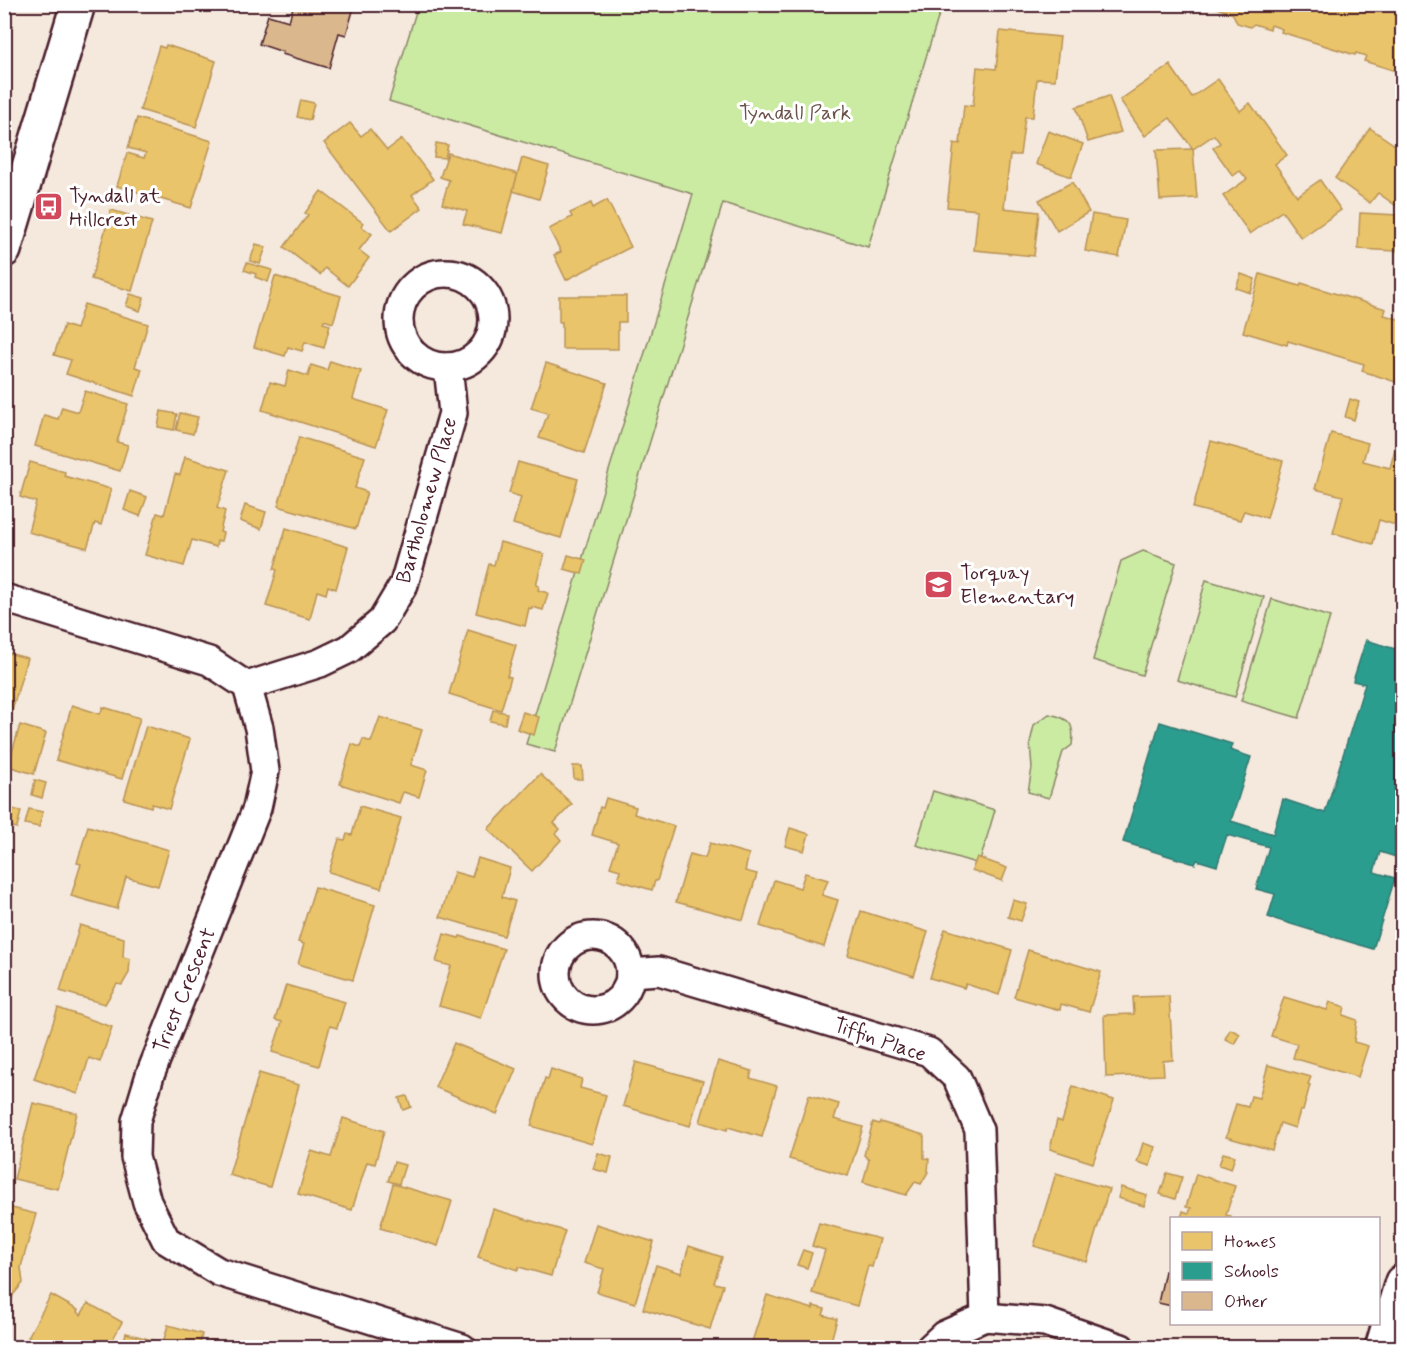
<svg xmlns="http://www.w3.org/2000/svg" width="1407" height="1352" font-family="Mynerve,sans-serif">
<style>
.green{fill:#cbeba3;stroke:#8a8567;stroke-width:1.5}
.homes{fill:#e9c46a;stroke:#b99257;stroke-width:1.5}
.schools{fill:#2a9d8f;stroke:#347771;stroke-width:1.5}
.building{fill:#dab78c;stroke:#4a1f2b;stroke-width:1.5}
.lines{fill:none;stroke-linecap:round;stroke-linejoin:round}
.minor-casing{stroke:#4a1f2b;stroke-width:32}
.tertiary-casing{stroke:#4a1f2b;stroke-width:38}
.minor{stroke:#fff;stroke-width:27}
.tertiary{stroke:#fff;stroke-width:33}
.labels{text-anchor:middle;stroke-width:6;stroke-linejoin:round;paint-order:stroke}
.park-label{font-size:21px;fill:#6a5249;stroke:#fff}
.poi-label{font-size:21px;fill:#4a1f2b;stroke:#fff;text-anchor:start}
.street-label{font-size:21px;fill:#4a1f2b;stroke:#fff}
</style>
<rect width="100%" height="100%" fill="#f4e9dc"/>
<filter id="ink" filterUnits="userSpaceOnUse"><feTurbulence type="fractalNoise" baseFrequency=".0167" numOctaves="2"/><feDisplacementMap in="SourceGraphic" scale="12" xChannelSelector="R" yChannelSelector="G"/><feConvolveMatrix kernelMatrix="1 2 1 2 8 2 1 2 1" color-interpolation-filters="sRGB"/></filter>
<g filter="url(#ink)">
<!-- green -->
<g class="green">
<path d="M 418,5 L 942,5 L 868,247 L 723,203 L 555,752 L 526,744 L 693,194 L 389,101 Z"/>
<path d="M 1143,551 L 1176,563 L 1142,675 L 1093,660 L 1121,561 Z"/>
<path d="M 1206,580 L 1264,597 L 1235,697 L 1177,680 Z"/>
<path d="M 1272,599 L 1330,617 L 1299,718 L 1241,701 Z"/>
<path d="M 1049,714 C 1070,718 1075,724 1072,745 L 1063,752 L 1049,798 L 1028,792 L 1032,768 L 1030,743 L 1034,725 Z"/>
<path d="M 933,791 L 995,810 L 979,864 L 916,845 Z"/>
</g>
<!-- homes -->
<g class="homes">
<path d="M 1207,4 L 1402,4 L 1402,73 L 1364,61 L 1366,56 L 1356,53 L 1355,55 L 1281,32 L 1282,29 L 1271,25 L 1270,29 L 1254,24 L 1250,27 L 1237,23 L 1233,14 Z"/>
<path d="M 1000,31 L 1060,37 L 1055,80 L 1037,79 L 1033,117 L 1025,117 L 1020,155 L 1010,155 L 1004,208 L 1039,212 L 1034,256 L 974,250 L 978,210 L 947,207 L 954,143 L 960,144 L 964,105 L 973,106 L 977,67 L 996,69 Z"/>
<path d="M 166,45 L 216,61 L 196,127 L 140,110 L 159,46 L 165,48 Z"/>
<path d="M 1170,65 L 1192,97 L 1218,79 L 1240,111 L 1250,103 L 1287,155 L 1275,164 L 1297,196 L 1320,180 L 1341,210 L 1301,238 L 1282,211 L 1250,234 L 1223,196 L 1247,179 L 1240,171 L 1233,176 L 1213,148 L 1220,143 L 1214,135 L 1193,149 L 1170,118 L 1145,136 L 1120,100 Z"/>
<path d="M 1109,96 L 1121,132 L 1088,142 L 1076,107 Z"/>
<path d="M 301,100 L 314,103 L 310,120 L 297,117 Z"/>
<path d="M 137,118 L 212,141 L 191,208 L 117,186 L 127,153 L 144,158 L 146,153 L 128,148 Z"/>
<path d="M 350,123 L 361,136 L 370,129 L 387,150 L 402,139 L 433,179 L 412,195 L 422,208 L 391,231 L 324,143 Z"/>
<path d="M 1370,128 L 1402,150 L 1402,210 L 1378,193 L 1370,203 L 1335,178 Z"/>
<path d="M 1048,131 L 1083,144 L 1071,177 L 1036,164 Z"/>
<path d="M 436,143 L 448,145 L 445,158 L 434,157 Z"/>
<path d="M 1193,149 L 1197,198 L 1160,200 L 1156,150 Z"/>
<path d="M 448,153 L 518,174 L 502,233 L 463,224 L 467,211 L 442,204 L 449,180 L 440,177 Z"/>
<path d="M 522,158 L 549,166 L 539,199 L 513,191 Z"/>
<path d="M 1072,182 L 1089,212 L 1057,231 L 1039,200 Z"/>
<path d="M 321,191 L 363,223 L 361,226 L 372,234 L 359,250 L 369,258 L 348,286 L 325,268 L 320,275 L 284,247 L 308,215 L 305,213 Z"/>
<path d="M 607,200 L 631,247 L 566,280 L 554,255 L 561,252 L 549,229 L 572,217 L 570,213 L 591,203 L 593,208 Z"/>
<path d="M 111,210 L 152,222 L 132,291 L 91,279 Z"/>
<path d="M 1360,213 L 1398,215 L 1396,251 L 1358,249 Z"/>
<path d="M 1092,214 L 1126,220 L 1119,257 L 1085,251 Z"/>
<path d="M 256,244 L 266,247 L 260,264 L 250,261 Z"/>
<path d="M 247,263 L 272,270 L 268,282 L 255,277 L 256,274 L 244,270 Z"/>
<path d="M 1241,274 L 1255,279 L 1251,293 L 1236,288 Z"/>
<path d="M 1260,274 L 1300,286 L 1301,283 L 1386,309 L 1384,315 L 1402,320 L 1402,384 L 1362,371 L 1364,364 L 1288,341 L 1287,345 L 1243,332 Z"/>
<path d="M 275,276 L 341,296 L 333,323 L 324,320 L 323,323 L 330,325 L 324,348 L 305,342 L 302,351 L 288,347 L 285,356 L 254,347 Z"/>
<path d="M 130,294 L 144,298 L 140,311 L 126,306 Z"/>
<path d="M 559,296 L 626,296 L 626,322 L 618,322 L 618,349 L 562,349 L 562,322 L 559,322 Z"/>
<path d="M 84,304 L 148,324 L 135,367 L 142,369 L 134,396 L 66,374 L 71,360 L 54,355 L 64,325 L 76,329 Z"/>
<path d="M 330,361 L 361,371 L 353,399 L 388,410 L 376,446 L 262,410 L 270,382 L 285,386 L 289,370 L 308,376 L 311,365 L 327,370 Z"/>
<path d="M 546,363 L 607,383 L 584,453 L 539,438 L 548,413 L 531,408 Z"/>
<path d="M 85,391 L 128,404 L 117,442 L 128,445 L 120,471 L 35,446 L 44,415 L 58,419 L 62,407 L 78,412 Z"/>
<path d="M 1350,399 L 1359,402 L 1354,420 L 1345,417 Z"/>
<path d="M 161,411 L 177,414 L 174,430 L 158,427 Z"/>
<path d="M 180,413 L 198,417 L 193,434 L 176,430 Z"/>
<path d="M 1331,433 L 1368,443 L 1363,461 L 1390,468 L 1395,449 L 1402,451 L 1402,527 L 1379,520 L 1373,544 L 1333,533 L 1343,496 L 1315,489 Z"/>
<path d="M 299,437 L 365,457 L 355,488 L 367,492 L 356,529 L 278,506 Z"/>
<path d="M 1211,441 L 1283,461 L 1267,518 L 1244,511 L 1240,520 L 1193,508 Z"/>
<path d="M 185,457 L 229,470 L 217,508 L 225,511 L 220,532 L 223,533 L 221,541 L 217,541 L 216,547 L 192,540 L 184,566 L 145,555 L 157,513 L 164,515 L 175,474 L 180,475 Z"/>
<path d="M 30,462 L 65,472 L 64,476 L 111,489 L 101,525 L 95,523 L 87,548 L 28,532 L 36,502 L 20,497 Z"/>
<path d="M 518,462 L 578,479 L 561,538 L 513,524 L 521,497 L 509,493 Z"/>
<path d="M 130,491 L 147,497 L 140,516 L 124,510 Z"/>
<path d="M 245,505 L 266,512 L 261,529 L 240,521 Z"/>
<path d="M 286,528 L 348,547 L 336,589 L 328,586 L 326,594 L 317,591 L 310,619 L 266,606 L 277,570 L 274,569 Z"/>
<path d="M 500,542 L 544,554 L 536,585 L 539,586 L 538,590 L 548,593 L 543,610 L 532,607 L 532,609 L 529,608 L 525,626 L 476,613 L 489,564 L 494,565 Z"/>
<path d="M 568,555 L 586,560 L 582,574 L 564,569 Z"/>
<path d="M 468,630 L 516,645 L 507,676 L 511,677 L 501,710 L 449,694 Z"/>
<path d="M 4,652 L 27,658 L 8,725 L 4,724 Z"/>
<path d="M 72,705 L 100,714 L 103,707 L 140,718 L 122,779 L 56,760 Z"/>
<path d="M 493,710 L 507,713 L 505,724 L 490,721 Z"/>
<path d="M 523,712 L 539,717 L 534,735 L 517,729 Z"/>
<path d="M 380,717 L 422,730 L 411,765 L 427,770 L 419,797 L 403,792 L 399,803 L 340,784 L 352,744 L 360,747 L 363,739 L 371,742 Z"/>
<path d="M 20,725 L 46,733 L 34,774 L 8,766 Z"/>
<path d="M 146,726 L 190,739 L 169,809 L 152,804 L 151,807 L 124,799 Z"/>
<path d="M 573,766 L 582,766 L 583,779 L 574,779 Z"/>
<path d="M 540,774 L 572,804 L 554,823 L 560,829 L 556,834 L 561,840 L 532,871 L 488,829 Z"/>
<path d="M 35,780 L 46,783 L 42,798 L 32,795 Z"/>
<path d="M 606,798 L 636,807 L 634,814 L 674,826 L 657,881 L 655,881 L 652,890 L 618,880 L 620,870 L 610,867 L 618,843 L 592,835 L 600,807 L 603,808 Z"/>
<path d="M 360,806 L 401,818 L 381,888 L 329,872 L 339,839 L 345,840 L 347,834 L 352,835 Z"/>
<path d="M 4,807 L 21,811 L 17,828 L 4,825 Z"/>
<path d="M 29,809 L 43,812 L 39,827 L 25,824 Z"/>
<path d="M 88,826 L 169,850 L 158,886 L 126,877 L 117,909 L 71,896 L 81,864 L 77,863 Z"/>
<path d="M 790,828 L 809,834 L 804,851 L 785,846 Z"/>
<path d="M 710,843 L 749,854 L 745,871 L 757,874 L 743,920 L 676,902 L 690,854 L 705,858 Z"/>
<path d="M 977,857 L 1007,868 L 1002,881 L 972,870 Z"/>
<path d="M 478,858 L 510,868 L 502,897 L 515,901 L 504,936 L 440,917 L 454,872 L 472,877 Z"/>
<path d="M 805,873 L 828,880 L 822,895 L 838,900 L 824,947 L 760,926 L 774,880 L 800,888 Z"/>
<path d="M 315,887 L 375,905 L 353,980 L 298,964 L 304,944 L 298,942 Z"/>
<path d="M 1013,900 L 1027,904 L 1021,921 L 1008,917 Z"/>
<path d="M 861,911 L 928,932 L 914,976 L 848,955 Z"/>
<path d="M 80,925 L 124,938 L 123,957 L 130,959 L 129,973 L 122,985 L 117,984 L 105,1004 L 60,991 Z"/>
<path d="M 945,929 L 1012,950 L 999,995 L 966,984 L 964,988 L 930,978 Z"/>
<path d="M 444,934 L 459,938 L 460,936 L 504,949 L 481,1018 L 439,1006 L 451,966 L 436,962 Z"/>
<path d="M 1028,950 L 1101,972 L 1089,1012 L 1061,1004 L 1060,1010 L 1014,997 Z"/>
<path d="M 286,985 L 345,1002 L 337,1028 L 330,1026 L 319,1066 L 272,1052 L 282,1022 L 275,1020 Z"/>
<path d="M 1169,996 L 1173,1060 L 1163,1061 L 1164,1075 L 1106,1077 L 1104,1015 L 1134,1014 L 1133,997 Z"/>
<path d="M 1284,997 L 1327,1010 L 1330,1002 L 1345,1007 L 1343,1015 L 1357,1020 L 1354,1042 L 1368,1046 L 1358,1077 L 1293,1058 L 1297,1044 L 1271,1036 Z"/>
<path d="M 58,1008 L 112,1027 L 100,1062 L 89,1058 L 78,1094 L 34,1079 Z"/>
<path d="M 1230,1029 L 1240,1034 L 1234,1044 L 1225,1039 Z"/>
<path d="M 454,1043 L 516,1069 L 497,1114 L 435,1087 Z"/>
<path d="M 718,1061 L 752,1071 L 750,1078 L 777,1086 L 762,1137 L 728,1127 L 727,1130 L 700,1122 Z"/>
<path d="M 636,1062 L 703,1081 L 690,1126 L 623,1106 Z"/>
<path d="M 1268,1065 L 1311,1077 L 1308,1084 L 1310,1085 L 1303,1111 L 1300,1111 L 1295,1128 L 1280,1123 L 1272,1150 L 1226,1137 L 1236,1104 L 1248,1107 L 1251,1096 L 1259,1098 Z"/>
<path d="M 551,1069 L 582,1079 L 580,1088 L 606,1095 L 592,1144 L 531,1126 L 545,1078 L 548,1079 Z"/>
<path d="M 259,1073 L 299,1085 L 270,1187 L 229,1175 Z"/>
<path d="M 1073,1086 L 1114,1100 L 1093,1163 L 1050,1149 L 1057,1120 L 1062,1122 Z"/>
<path d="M 809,1095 L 839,1104 L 834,1119 L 863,1127 L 848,1176 L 789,1159 Z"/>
<path d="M 407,1096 L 411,1107 L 403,1110 L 399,1098 Z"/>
<path d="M 33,1103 L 77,1113 L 58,1189 L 14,1179 Z"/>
<path d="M 343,1118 L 384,1131 L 375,1164 L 367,1162 L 352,1210 L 298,1194 L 311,1151 L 331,1157 Z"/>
<path d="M 873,1122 L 879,1124 L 880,1122 L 924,1135 L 924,1158 L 929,1159 L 928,1172 L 921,1184 L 915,1182 L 906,1195 L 863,1182 L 869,1160 L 864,1155 Z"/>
<path d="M 1143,1143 L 1155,1147 L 1150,1166 L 1137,1162 Z"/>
<path d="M 598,1153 L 612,1157 L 608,1173 L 593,1169 Z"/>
<path d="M 1223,1153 L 1235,1156 L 1231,1169 L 1219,1165 Z"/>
<path d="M 394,1162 L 405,1165 L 399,1184 L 388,1181 Z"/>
<path d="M 1056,1173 L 1109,1189 L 1087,1262 L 1034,1246 Z"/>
<path d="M 1167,1173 L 1182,1177 L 1175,1199 L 1160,1194 Z"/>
<path d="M 1196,1174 L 1235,1186 L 1226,1215 L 1231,1216 L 1230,1218 L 1181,1218 L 1183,1211 L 1189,1213 L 1191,1208 L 1186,1207 Z"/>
<path d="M 393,1184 L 452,1201 L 438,1246 L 380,1228 Z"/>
<path d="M 1121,1187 L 1147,1195 L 1144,1206 L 1118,1198 Z"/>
<path d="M 4,1206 L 36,1214 L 21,1267 L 23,1283 L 13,1295 L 7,1320 L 4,1319 Z"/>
<path d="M 493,1209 L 565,1231 L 551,1276 L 519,1267 L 518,1270 L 478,1257 Z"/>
<path d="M 819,1223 L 880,1239 L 872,1267 L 868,1266 L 857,1306 L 812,1293 L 825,1250 L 812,1246 Z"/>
<path d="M 596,1224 L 654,1242 L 635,1303 L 597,1292 L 604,1269 L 584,1263 Z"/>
<path d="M 689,1246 L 722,1257 L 714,1283 L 723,1285 L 710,1329 L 643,1309 L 656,1265 L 681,1273 Z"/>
<path d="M 803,1250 L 812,1253 L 807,1268 L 797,1265 Z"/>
<path d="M 51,1295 L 78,1310 L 77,1312 L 81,1315 L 88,1303 L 122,1322 L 108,1348 L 47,1348 L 28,1337 Z"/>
<path d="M 767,1295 L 813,1309 L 813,1306 L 825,1309 L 823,1315 L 837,1319 L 829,1348 L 803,1346 L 802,1348 L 750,1348 Z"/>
<path d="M 168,1325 L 202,1334 L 199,1348 L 122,1348 L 126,1333 L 163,1343 Z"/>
<path d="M 210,1340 L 235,1348 L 207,1348 Z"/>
</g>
<!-- schools -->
<path class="schools" d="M 1366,640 L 1402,651 L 1402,859 L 1380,852 L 1374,872 L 1395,878 L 1373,949 L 1268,917 L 1275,894 L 1256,889 L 1269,847 L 1227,835 L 1217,866 L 1197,860 L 1195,864 L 1123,842 L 1160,722 L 1232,744 L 1230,750 L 1251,757 L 1231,821 L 1273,834 L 1283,799 L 1325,813 L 1365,684 L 1353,681 Z"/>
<!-- building -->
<g class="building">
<path d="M 294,4 L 355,4 L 346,35 L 339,33 L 329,68 L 282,54 L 283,52 L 259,44 L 268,15 L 289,21 Z"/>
<path d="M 1165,1271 L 1172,1273 L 1172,1306 L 1158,1303 Z"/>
</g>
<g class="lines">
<defs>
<g id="minor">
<circle cx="446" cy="320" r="47"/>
<path d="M 4,598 L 209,661 L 247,686 L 259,728 L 265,771 L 257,808 L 150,1075 L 136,1121 L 135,1157 L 147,1202 L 166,1240 L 219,1272 L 462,1348"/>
<path d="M 247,686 L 320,663 L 349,649 L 382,621 L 404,584 L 453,413 L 448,367"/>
<circle cx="593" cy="973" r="37"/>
<path d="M 630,973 L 659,971 L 929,1052 L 957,1078 L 979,1130 L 985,1317"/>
<path d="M 930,1348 L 944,1335 L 985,1317 L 1045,1322 L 1121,1348"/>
</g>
<g id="tertiary">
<path d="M 4,250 L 78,4"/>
<path d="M 1382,1348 L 1402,1282"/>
</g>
</defs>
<!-- minor casing -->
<use href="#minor" class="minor-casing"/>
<!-- tertiary casing -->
<use href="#tertiary" class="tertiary-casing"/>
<!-- minor -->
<use href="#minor" class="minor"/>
<!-- tertiary -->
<use href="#tertiary" class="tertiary"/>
</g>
</g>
<!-- icons -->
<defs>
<symbol id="bus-square" viewBox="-11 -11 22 22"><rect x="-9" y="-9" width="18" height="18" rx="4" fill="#d1495b" stroke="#fff"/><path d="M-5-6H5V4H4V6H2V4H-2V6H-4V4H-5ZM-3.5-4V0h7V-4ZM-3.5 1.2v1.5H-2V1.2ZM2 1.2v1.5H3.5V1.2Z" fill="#fff"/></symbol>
<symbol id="school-square" viewBox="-11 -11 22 22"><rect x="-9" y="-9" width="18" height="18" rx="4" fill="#d1495b" stroke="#fff"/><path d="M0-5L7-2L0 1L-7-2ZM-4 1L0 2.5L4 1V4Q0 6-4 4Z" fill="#fff"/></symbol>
</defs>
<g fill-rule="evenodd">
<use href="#bus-square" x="32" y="190" width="33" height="33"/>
<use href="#school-square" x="922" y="568" width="33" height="33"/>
</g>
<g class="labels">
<!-- park labels -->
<g class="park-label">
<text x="795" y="119">Tyndall Park</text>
</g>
<!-- poi labels -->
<g class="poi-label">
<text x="69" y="202">Tyndall at<tspan x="69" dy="24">Hillcrest</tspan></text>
<text x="960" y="579">Torquay<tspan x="960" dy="24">Elementary</tspan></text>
</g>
<!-- street labels -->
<g class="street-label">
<text transform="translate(426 500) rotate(-74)" y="7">Bartholomew Place</text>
<text transform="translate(184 990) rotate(-68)" y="7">Triest Crescent</text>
<text transform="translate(880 1039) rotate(19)" y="7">Tiffin Place</text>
</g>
</g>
<!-- margin -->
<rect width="1407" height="1352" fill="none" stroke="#fff" stroke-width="24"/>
<rect x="12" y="12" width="1383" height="1328" fill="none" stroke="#4a1f2b" stroke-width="2" filter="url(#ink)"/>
<!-- legend -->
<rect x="1170" y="1217" width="210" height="108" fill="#ffffff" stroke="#b7a5aa" stroke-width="1.5"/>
<rect x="1182" y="1232" width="30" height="18" fill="#e9c46a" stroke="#b7a5aa" stroke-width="1.5"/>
<text x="1224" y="1247" font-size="18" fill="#4a1f2b">Homes</text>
<rect x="1182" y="1262" width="30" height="18" fill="#2a9d8f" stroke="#b7a5aa" stroke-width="1.5"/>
<text x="1224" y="1277" font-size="18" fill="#4a1f2b">Schools</text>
<rect x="1182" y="1292" width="30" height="18" fill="#dab78c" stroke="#b7a5aa" stroke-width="1.5"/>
<text x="1224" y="1307" font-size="18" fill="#4a1f2b">Other</text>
</svg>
